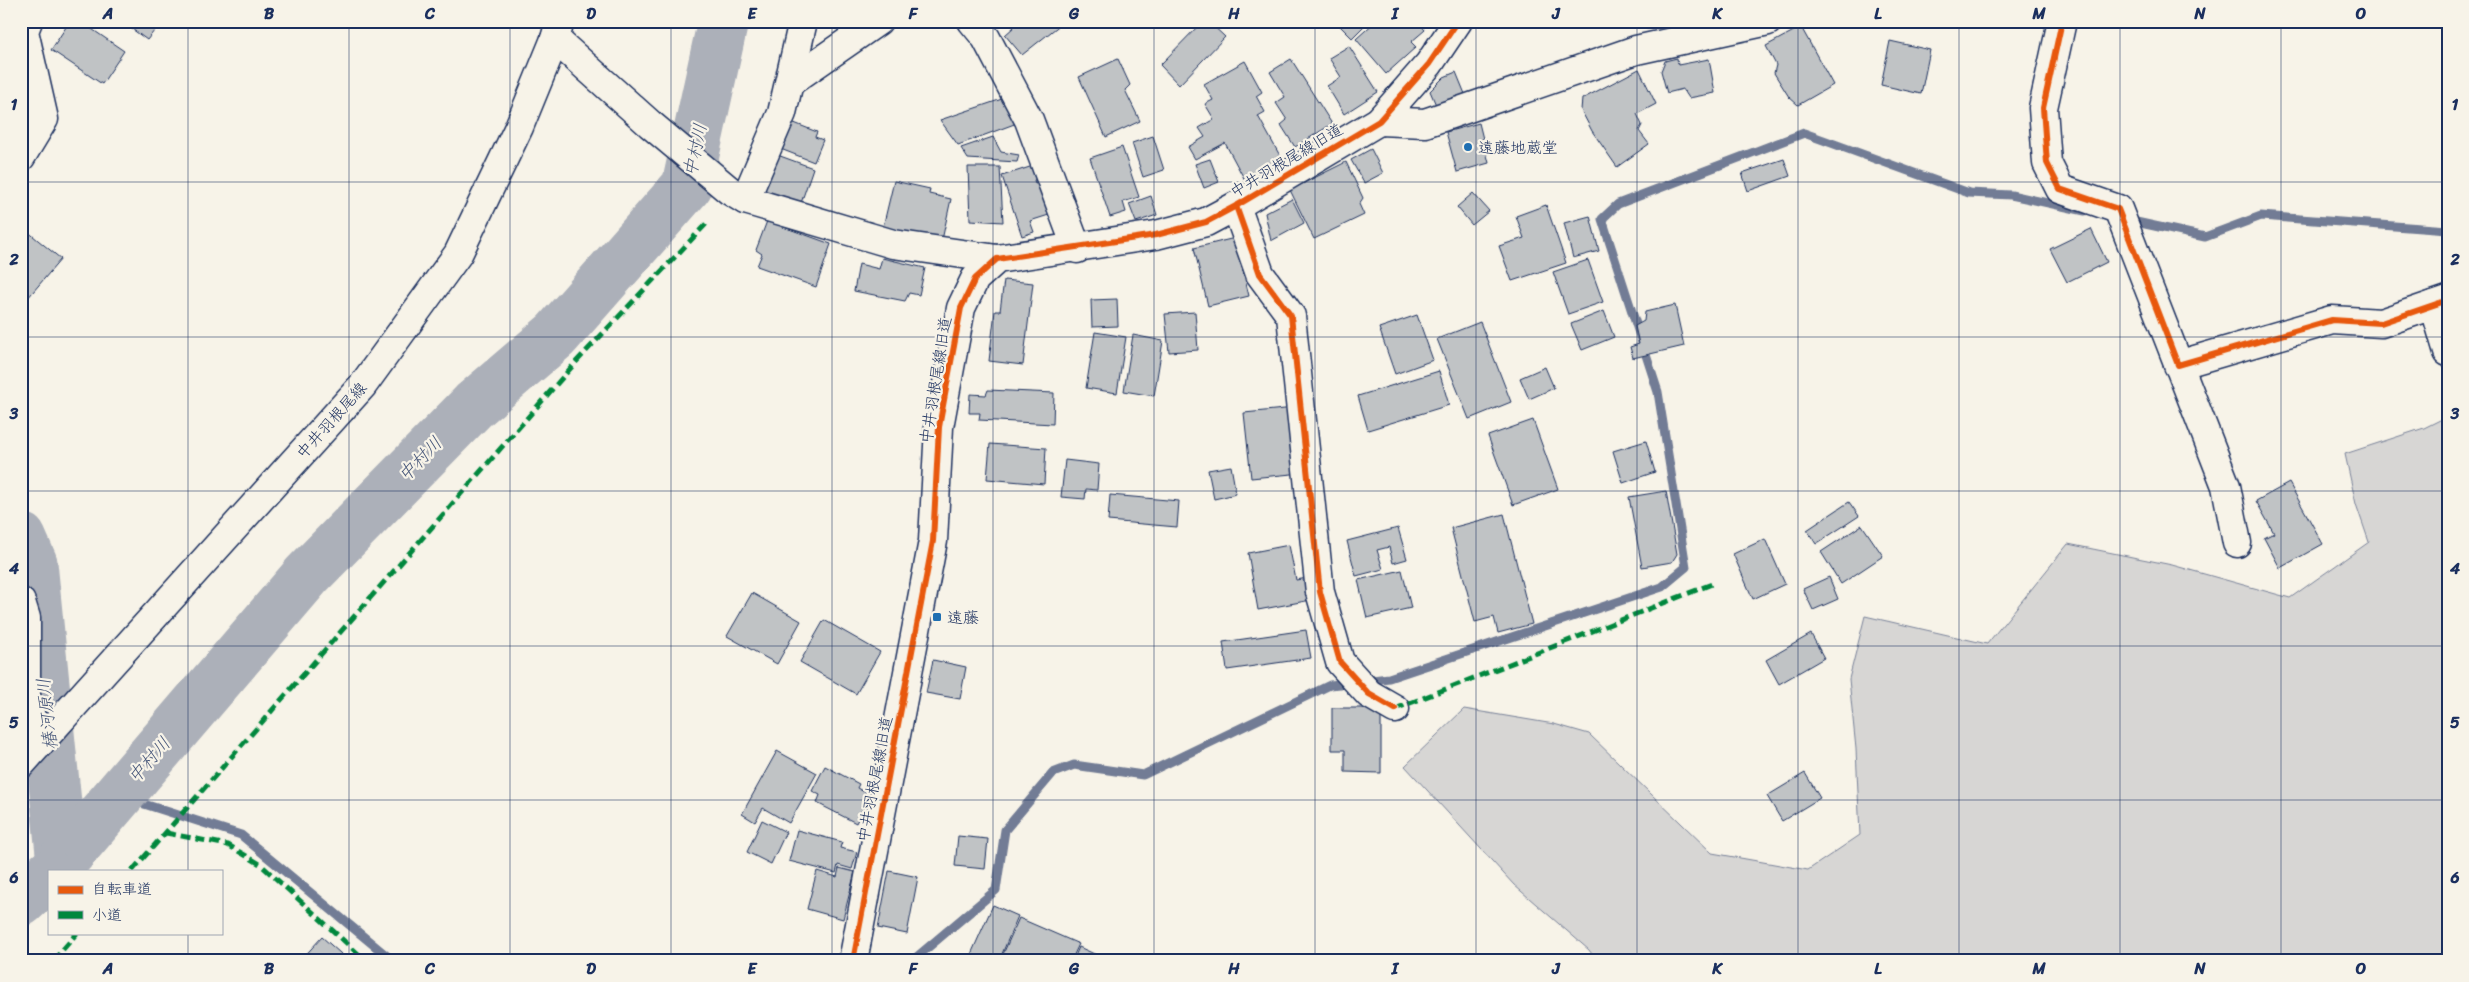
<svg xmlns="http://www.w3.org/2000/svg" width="2469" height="982" font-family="Sriracha,'Klee One',sans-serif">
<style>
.green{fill:#d7d6d4;stroke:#798299}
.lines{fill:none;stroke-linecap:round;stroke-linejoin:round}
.stream{stroke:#727c95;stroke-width:9}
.river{stroke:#acb0b9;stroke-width:51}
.building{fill:#c0c3c5;stroke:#1b2f5e}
.minor-casing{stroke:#1b2f5e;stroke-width:31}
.major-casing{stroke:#1b2f5e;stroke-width:31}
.minor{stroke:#f7f3e8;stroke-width:28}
.major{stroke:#f7f3e8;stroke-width:28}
.quiet{stroke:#00873e;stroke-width:5;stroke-dasharray:10 5;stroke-linecap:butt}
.cycleway-casing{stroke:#f7f3e8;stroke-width:9}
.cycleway{stroke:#e8590c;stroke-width:6}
.grid{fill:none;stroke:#1b2f5e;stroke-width:1;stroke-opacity:0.55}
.poi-dot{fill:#1f6fb2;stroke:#f7f3e8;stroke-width:2}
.labels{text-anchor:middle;stroke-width:4.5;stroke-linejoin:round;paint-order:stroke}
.poi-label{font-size:16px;fill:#1b2f5e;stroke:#f7f3e8;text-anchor:start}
.street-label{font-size:16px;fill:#1b2f5e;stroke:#f7f3e8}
.water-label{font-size:18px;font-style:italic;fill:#465679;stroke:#f7f3e8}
.neatline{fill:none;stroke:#1b2f5e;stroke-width:2}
.grid-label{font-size:16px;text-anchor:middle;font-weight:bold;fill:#1b2f5e}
</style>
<rect width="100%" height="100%" fill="#f7f3e8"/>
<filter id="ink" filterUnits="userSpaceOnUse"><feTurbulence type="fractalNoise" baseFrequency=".02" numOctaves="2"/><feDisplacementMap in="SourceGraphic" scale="10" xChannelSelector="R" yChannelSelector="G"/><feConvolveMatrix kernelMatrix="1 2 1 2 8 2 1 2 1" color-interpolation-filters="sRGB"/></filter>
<g filter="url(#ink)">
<!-- green -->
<path class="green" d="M 2448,416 L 2448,961 L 1597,961 L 1589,950 L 1514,885 L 1405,766 L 1464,709 L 1554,724 L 1589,734 L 1712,853 L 1808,870 L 1860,835 L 1856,749 L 1849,679 L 1865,616 L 1987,644 L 2068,544 L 2172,565 L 2290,598 L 2369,542 L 2356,504 L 2345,454 L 2424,428 Z"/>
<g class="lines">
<!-- stream -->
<g class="stream">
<path d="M 2127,220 L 2205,237 L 2261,216 L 2448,230"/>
<path d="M 1364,681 L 1389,678 L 1662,587 L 1686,567 L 1658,392 L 1602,219 L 1618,204 L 1804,133 L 1969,193 L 2011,195 L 2085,211"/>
<path d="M 119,796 L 241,835 L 393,961"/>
<path d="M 912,961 L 996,890 L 1005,830 L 1053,773 L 1074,765 L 1143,775 L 1330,685 L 1351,683"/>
</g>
<!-- river -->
<g class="river">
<path d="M 21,538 L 32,563 L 62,863"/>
<path d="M 54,871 L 307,575 L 474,405 L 556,335 L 687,186 L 723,21"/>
<path d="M 21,901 L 49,875"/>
</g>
</g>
<!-- building -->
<g class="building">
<path d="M 70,21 L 80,21 L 124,51 L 102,84 L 51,50 Z"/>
<path d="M 121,21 L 162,21 L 147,40 Z"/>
<path d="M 1009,21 L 1059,21 L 1061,24 L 1022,55 L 1005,35 L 1014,27 Z"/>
<path d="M 1203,21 L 1208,21 L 1225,37 L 1179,85 L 1160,65 Z"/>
<path d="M 1335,21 L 1369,21 L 1352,38 Z"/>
<path d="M 1376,21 L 1417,21 L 1425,30 L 1411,42 L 1416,47 L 1386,74 L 1356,39 Z"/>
<path d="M 1801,27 L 1833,85 L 1798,105 L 1789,97 L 1774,73 L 1776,65 L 1766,46 Z"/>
<path d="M 1890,41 L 1930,50 L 1921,94 L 1881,85 Z"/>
<path d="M 1349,46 L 1378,92 L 1344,114 L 1327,86 L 1341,77 L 1329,58 Z"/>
<path d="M 1677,58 L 1678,65 L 1709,59 L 1715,93 L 1689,98 L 1683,89 L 1667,93 L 1661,71 L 1665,61 Z"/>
<path d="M 1118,59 L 1130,85 L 1125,90 L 1140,121 L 1106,137 L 1079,77 Z"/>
<path d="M 1291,59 L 1332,124 L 1295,147 L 1281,125 L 1287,120 L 1276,103 L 1285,97 L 1270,72 Z"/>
<path d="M 1245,61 L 1262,92 L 1256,96 L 1265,112 L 1258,116 L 1284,163 L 1247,184 L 1225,143 L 1195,159 L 1188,147 L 1205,137 L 1199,128 L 1214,119 L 1205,104 L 1213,100 L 1204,84 Z"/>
<path d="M 1639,69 L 1656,104 L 1637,114 L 1642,125 L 1639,131 L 1649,144 L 1617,167 L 1592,131 L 1581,110 L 1582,99 Z"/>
<path d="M 1456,72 L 1465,94 L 1436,105 L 1430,91 L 1444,77 Z"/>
<path d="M 1005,98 L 1017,123 L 958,145 L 940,120 Z"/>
<path d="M 789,121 L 817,132 L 815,137 L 823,140 L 814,162 L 778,148 Z"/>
<path d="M 1479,123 L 1489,163 L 1457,172 L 1446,132 Z"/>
<path d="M 1153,136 L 1164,170 L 1143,177 L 1132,143 Z"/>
<path d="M 993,137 L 1001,152 L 1019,155 L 1017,162 L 968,159 L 961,148 Z"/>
<path d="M 1122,147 L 1139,197 L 1123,202 L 1126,212 L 1110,217 L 1090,158 Z"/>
<path d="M 1371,149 L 1383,173 L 1364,183 L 1351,160 Z"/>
<path d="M 772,153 L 813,168 L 800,206 L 758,191 Z"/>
<path d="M 1210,159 L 1219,182 L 1204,188 L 1195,164 Z"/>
<path d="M 1784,159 L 1790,176 L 1748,191 L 1742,173 Z"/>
<path d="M 1346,162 L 1363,198 L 1359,204 L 1364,215 L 1314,239 L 1290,190 Z"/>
<path d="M 1036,165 L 1040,178 L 1034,180 L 1035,184 L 1041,182 L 1052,214 L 1030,221 L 1034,232 L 1022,236 L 1002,176 Z"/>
<path d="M 968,167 L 1000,167 L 1003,222 L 970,220 Z"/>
<path d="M 894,181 L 930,189 L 929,194 L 951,199 L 942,240 L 883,227 Z"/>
<path d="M 1473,193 L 1489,211 L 1472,225 L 1457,207 Z"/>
<path d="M 1151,196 L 1157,215 L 1136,222 L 1129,204 Z"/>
<path d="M 1292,199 L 1304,223 L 1271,241 L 1265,213 Z"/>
<path d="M 1546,205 L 1566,263 L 1512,281 L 1499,246 L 1524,238 L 1516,216 Z"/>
<path d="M 1590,216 L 1599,251 L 1573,258 L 1564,223 Z"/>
<path d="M 767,221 L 831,244 L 816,287 L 757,266 L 762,254 L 756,250 Z"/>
<path d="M 21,226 L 61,259 L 27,299 L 21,294 Z"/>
<path d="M 2091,229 L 2107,262 L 2067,282 L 2050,249 Z"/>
<path d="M 1235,238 L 1249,296 L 1208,306 L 1194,248 Z"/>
<path d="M 882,258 L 925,268 L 919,295 L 909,293 L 905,301 L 854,291 L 859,264 L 879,269 Z"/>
<path d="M 1588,260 L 1603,302 L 1568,314 L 1553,272 Z"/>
<path d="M 1004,280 L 1033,283 L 1023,365 L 989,361 L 995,311 L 1000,311 Z"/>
<path d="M 1117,299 L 1118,326 L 1092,327 L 1091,300 Z"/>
<path d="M 1675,305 L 1684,346 L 1633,358 L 1630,347 L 1639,344 L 1635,326 L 1644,321 L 1645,312 Z"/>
<path d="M 1604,311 L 1614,337 L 1582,350 L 1571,324 Z"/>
<path d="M 1195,312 L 1198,350 L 1169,352 L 1165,314 Z"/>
<path d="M 1417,315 L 1433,360 L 1395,374 L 1379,328 Z"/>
<path d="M 1480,322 L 1511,402 L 1469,419 L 1437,339 Z"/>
<path d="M 1095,332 L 1126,337 L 1117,393 L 1086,388 Z"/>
<path d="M 1133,335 L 1163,341 L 1154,396 L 1124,391 Z"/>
<path d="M 1545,367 L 1554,388 L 1529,399 L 1520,378 Z"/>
<path d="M 1439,371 L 1449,405 L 1368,430 L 1358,396 Z"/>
<path d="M 988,390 L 1054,393 L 1053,424 L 979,420 L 980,413 L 969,413 L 970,394 L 986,395 Z"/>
<path d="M 1295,408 L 1302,473 L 1251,478 L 1244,413 Z"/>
<path d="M 1533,420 L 1558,489 L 1513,505 L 1488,436 Z"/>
<path d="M 1646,441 L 1655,472 L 1623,483 L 1613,451 Z"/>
<path d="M 990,444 L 1046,448 L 1044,484 L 987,479 Z"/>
<path d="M 1065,460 L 1099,464 L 1097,490 L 1086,489 L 1085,499 L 1061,497 Z"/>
<path d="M 1231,466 L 1236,494 L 1214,499 L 1208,470 Z"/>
<path d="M 2289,483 L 2323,544 L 2280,568 L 2264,538 L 2274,533 L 2256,501 Z"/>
<path d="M 1666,491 L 1677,554 L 1672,562 L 1642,567 L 1629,497 Z"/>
<path d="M 1110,495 L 1179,501 L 1177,527 L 1108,521 Z"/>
<path d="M 1849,502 L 1859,516 L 1816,544 L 1807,530 Z"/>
<path d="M 1504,514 L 1532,624 L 1498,633 L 1494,617 L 1475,622 L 1451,528 Z"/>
<path d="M 1862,525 L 1883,556 L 1841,584 L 1821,552 Z"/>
<path d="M 1398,528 L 1407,559 L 1393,563 L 1389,547 L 1377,550 L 1383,569 L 1356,576 L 1347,541 Z"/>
<path d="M 1765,539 L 1785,584 L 1753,599 L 1733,554 Z"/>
<path d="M 1289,545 L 1296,580 L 1307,578 L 1311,600 L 1258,610 L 1248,553 Z"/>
<path d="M 1402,570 L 1411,608 L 1367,618 L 1358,580 Z"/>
<path d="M 1829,577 L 1838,599 L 1813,610 L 1803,589 Z"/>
<path d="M 752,593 L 801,621 L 777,664 L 727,636 Z"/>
<path d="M 824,620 L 880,652 L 856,694 L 800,662 Z"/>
<path d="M 1306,630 L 1311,658 L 1227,670 L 1223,642 Z"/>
<path d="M 1811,634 L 1824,658 L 1779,684 L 1766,660 Z"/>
<path d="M 933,660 L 966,667 L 960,699 L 926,693 Z"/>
<path d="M 1332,708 L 1381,708 L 1381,773 L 1345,772 L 1345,750 L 1332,750 Z"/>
<path d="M 777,751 L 817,773 L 789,823 L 763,808 L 755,822 L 742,814 Z"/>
<path d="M 825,766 L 859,784 L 857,788 L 870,795 L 856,823 L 817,803 L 820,795 L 812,791 Z"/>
<path d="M 1805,773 L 1820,798 L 1782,821 L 1767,796 Z"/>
<path d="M 762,820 L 786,832 L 771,864 L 747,852 Z"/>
<path d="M 797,830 L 842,842 L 840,848 L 857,852 L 852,869 L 838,865 L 836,873 L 789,861 Z"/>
<path d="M 958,836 L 988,839 L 985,869 L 955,866 Z"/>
<path d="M 839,868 L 855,872 L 843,919 L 807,909 L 817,871 L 837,877 Z"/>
<path d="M 889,871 L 918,877 L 907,934 L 878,928 Z"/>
<path d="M 993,905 L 1018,916 L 999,961 L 968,961 Z"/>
<path d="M 1019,918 L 1079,944 L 1071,961 L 1000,961 Z"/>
<path d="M 322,937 L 349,961 L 300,961 Z"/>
<path d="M 1079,947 L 1101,957 L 1099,961 L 1073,961 Z"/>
</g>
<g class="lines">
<defs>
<g id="minor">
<path d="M 972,21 L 986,38 L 1029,120 L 1077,249"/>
<path d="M 2062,21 L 2043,108 L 2047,163 L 2060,189 L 2118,209 L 2226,486 L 2237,543"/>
<path d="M 555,39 L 650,124 L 730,191 L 745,200 L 893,244 L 997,259"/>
<path d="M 790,82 L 878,21"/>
<path d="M 1379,121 L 1425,123 L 1636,50 L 1768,21"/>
<path d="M 21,157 L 44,119 L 24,31 L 28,21"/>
<path d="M 745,200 L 782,113 L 803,21"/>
<path d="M 1236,206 L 1260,274 L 1291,316 L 1320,592 L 1340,662 L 1369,694 L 1395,709"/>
<path d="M 2434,305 L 2448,352"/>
<path d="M 2178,365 L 2332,320 L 2381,323 L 2448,300"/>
<path d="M 21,602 L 26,618 L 26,704 L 41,742"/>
<path d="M 853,961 L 933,541 L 939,427 L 961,308 L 975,279 L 997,259 L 1156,235 L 1206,222 L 1236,206 L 1379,121 L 1429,64 L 1458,21"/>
</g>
<path id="major" d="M 21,764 L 363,385 L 458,254 L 519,127 L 555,39 L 560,21"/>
</defs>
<!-- minor casing -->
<use href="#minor" class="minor-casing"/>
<!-- major casing -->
<use href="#major" class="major-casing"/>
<!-- minor -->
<use href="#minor" class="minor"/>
<!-- major -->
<use href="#major" class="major"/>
<!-- quiet -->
<g class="quiet">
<path d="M 1395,709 L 1712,584"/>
<path d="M 166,833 L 228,845 L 260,864 L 366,961"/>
<path d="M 132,871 L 576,362 L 707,223"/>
<path d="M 53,961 L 77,933"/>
</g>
<defs>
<g id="cycleway">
<path d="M 2062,21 L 2043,108 L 2047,163 L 2060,189 L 2118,209 L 2178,365 L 2332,320 L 2381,323 L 2448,300"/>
<path d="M 1236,206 L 1260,274 L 1291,316 L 1320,592 L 1340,662 L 1369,694 L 1395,709"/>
<path d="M 853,961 L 933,541 L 939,427 L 961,308 L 975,279 L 997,259 L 1156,235 L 1206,222 L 1236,206 L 1379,121 L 1429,64 L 1458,21"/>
</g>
</defs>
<!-- cycleway casing -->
<use href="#cycleway" class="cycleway-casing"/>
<!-- cycleway -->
<use href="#cycleway" class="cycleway"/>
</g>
</g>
<!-- grid -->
<path class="grid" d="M 188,21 L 188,871M 349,21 L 349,961M 510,21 L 510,961M 671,21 L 671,961M 832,21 L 832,961M 993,21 L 993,961M 1154,21 L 1154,961M 1315,21 L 1315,961M 1476,21 L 1476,961M 1637,21 L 1637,961M 1798,21 L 1798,961M 1959,21 L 1959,961M 2120,21 L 2120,961M 2281,21 L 2281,961M 21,182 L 2448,182M 21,337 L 2448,337M 21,491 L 2448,491M 21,646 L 2448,646M 21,800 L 2448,800M 188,933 L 188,961"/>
<!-- markers -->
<g class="poi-dot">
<circle cx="1468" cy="147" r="5"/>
<rect x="932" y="612" width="10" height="10" rx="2.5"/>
</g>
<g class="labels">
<!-- poi labels -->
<g class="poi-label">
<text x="1478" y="153">遠藤地蔵堂</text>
<text x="947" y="623">遠藤</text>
</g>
<!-- street labels -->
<g class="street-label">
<text transform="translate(1286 160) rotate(-31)" y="6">中井羽根尾線旧道</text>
<text transform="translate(935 380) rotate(-81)" y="6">中井羽根尾線旧道</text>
<text transform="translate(331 420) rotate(-48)" y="6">中井羽根尾線</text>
<text transform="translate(874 779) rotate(-79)" y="6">中井羽根尾線旧道</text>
</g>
<!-- water labels -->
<g class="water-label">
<text transform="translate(695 150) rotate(-78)" y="6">中村川</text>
<text transform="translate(420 459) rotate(-46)" y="6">中村川</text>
<text transform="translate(47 714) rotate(-96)" y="6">椿河原川</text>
<text transform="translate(149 760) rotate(-49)" y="6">中村川</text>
</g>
</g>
<!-- margin -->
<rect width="2469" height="982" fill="none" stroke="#f7f3e8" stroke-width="55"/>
<!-- legend -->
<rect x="48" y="870" width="175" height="65" fill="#f7f3e8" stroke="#9fa5b1"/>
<rect x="58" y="886" width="25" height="8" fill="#e8590c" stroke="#9fa5b1"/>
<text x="92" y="894" font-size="15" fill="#1b2f5e">自転車道</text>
<rect x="58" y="911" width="25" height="8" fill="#00873e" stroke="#9fa5b1"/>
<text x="92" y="920" font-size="15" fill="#1b2f5e">小道</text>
<rect x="28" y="28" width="2414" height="926" class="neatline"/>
<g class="grid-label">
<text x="108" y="19">A</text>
<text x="269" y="19">B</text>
<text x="430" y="19">C</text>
<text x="591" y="19">D</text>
<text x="752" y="19">E</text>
<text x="913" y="19">F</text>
<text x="1074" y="19">G</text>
<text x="1234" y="19">H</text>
<text x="1395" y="19">I</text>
<text x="1556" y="19">J</text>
<text x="1717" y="19">K</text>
<text x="1878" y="19">L</text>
<text x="2039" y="19">M</text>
<text x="2200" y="19">N</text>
<text x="2361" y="19">O</text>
<text x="14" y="110">1</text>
<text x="2455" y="110">1</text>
<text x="14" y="265">2</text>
<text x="2455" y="265">2</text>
<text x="14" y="419">3</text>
<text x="2455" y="419">3</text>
<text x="14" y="574">4</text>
<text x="2455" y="574">4</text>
<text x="14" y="728">5</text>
<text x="2455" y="728">5</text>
<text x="14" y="883">6</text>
<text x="2455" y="883">6</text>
<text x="108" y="974">A</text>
<text x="269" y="974">B</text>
<text x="430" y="974">C</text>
<text x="591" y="974">D</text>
<text x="752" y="974">E</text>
<text x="913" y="974">F</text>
<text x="1074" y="974">G</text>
<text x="1234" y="974">H</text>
<text x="1395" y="974">I</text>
<text x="1556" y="974">J</text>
<text x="1717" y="974">K</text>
<text x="1878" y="974">L</text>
<text x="2039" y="974">M</text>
<text x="2200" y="974">N</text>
<text x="2361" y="974">O</text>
</g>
</svg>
